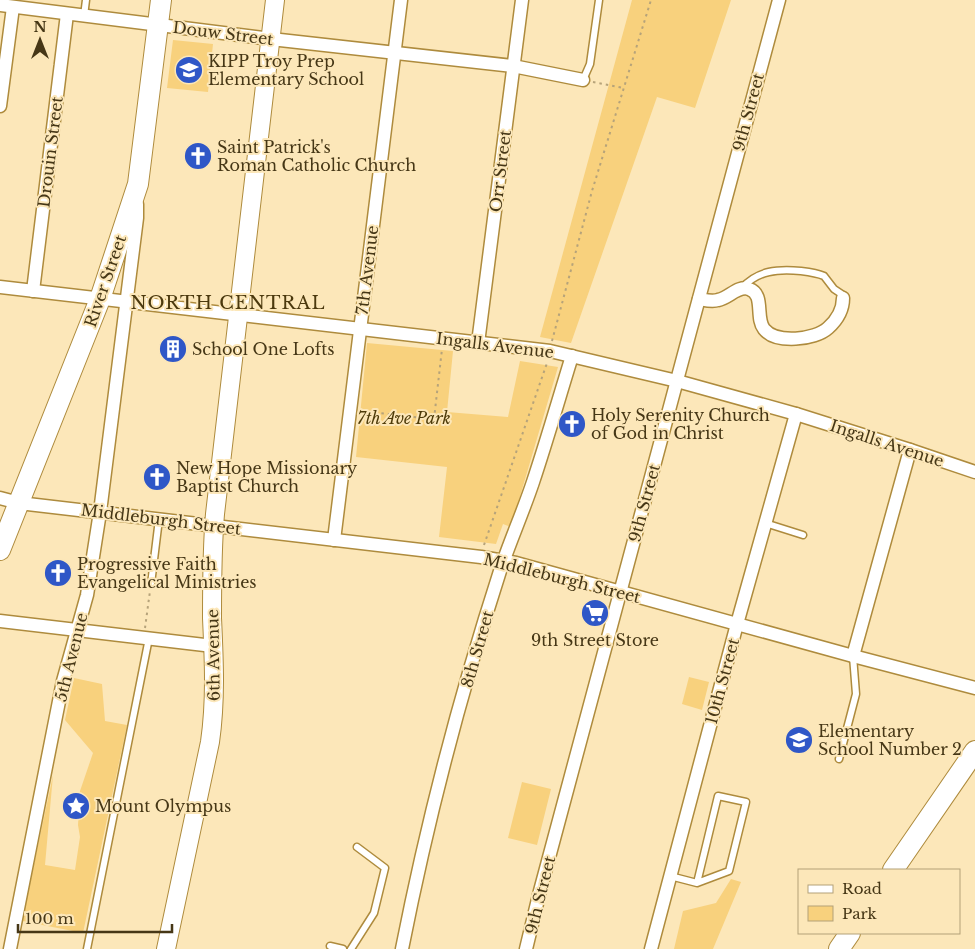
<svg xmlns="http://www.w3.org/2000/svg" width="975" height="949" font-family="'Libre Baskerville',serif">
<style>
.green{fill:#f8d17d}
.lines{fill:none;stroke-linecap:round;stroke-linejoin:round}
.lane-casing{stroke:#ae8b3d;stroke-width:9}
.street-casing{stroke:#ae8b3d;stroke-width:15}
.secondary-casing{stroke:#ae8b3d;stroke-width:20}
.primary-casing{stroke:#ae8b3d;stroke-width:22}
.path{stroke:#b6a37a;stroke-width:2;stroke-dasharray:2.5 4;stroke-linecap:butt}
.lane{stroke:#fff;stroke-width:6}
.street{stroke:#fff;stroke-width:12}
.secondary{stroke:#fff;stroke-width:18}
.primary{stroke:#fff;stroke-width:20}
.labels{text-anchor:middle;stroke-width:4;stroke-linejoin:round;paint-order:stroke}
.street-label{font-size:16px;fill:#463716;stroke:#fce7b9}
.poi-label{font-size:16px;fill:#463716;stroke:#fce7b9;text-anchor:start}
.park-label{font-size:16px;font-style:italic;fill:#4e3b09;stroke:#fce7b9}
.neighbourhood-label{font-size:18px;letter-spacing:1px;fill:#4b390e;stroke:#fce7b9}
</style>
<rect width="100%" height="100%" fill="#fce7b9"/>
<!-- green -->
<g class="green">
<path d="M 632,0 L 731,0 L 695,108 L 657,97 L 571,343 L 540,337 Z"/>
<path d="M 173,40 L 213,44 L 208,92 L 167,88 Z"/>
<path d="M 367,343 L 453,351 L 447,412 L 508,417 L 520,361 L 558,367 L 511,527 L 503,524 L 496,544 L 439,537 L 447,467 L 356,457 Z"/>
<path d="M 689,677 L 709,682 L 702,710 L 682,704 Z"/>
<path d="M 74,678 L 102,684 L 105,721 L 127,725 L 83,933 L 22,921 L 53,775 L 45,865 L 75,870 L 80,837 L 78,825 L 80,791 L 93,753 L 65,720 Z"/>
<path d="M 522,782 L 551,789 L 537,845 L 508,838 Z"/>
<path d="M 731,879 L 741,882 L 713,949 L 674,949 L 683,911 L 716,903 Z"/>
</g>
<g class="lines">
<defs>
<g id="lane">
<path d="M 84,16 L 86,0"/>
<path d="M 583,80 L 590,64 L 599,0"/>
<path d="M 742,288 C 758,270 778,269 801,271 C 809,272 817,273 824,276 L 834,289 L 843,295 L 843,298"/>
<path d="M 765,523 L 803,535"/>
<path d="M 151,584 L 159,519"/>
<path d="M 839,759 L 856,694 L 853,656"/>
<path d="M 670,876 L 697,883 L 718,796 L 746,802 L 729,871 L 697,883"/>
<path d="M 330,946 L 343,949"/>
<path d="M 87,949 L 149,638"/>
<path d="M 351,949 L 374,913 L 385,868 L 357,847"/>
</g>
<g id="street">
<path d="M 0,5 L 271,39 L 513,66 L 583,80"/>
<path d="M 0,106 L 13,7"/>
<path d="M 0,287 L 550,351 L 677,381 L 796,414 L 910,450 L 975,472"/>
<path d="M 33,291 L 67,14"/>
<path d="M 699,299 C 705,300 712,302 718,300 C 729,298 738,285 749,289 C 765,294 755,318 764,329 C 776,344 815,340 828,328 C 837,320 843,310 843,298"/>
<path d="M 478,343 L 522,0"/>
<path d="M 0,498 L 19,503 L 481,557 L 516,563 L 853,656 L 975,688"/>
<path d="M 334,540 L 401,0"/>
<path d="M 0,621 L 213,646"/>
<path d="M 853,656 L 910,450"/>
<path d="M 10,949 L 63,681 L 87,595 L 100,512 L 137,218 L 137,204"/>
<path d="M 402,949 C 427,822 460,695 500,571 C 510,541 523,512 533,482 C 547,440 559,398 572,356"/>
<path d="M 526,949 L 540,891 L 779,0"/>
<path d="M 651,949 L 737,624 L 796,414"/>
</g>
<path id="secondary" d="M 166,949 L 210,742 C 216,700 214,660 212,618 C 212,583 212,548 215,514 L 275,0"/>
<g id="primary">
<path d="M 0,550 L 100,299 L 138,184 L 161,0"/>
<path d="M 893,870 L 975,751"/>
<path d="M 839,949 L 850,933"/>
</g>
</defs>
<!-- lane casing -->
<use href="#lane" class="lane-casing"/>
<!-- street casing -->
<use href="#street" class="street-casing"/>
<!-- secondary casing -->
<use href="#secondary" class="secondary-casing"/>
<!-- primary casing -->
<use href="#primary" class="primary-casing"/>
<!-- path -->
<g class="path">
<path d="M 593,82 L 624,88"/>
<path d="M 552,341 L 592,191 L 651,0"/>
<path d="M 362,411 L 447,421"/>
<path d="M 434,419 L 442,349"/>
<path d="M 484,545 L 547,363"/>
<path d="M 145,628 L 150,591"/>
</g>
<!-- lane -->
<use href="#lane" class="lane"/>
<!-- street -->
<use href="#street" class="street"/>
<!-- secondary -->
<use href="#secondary" class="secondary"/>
<!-- primary -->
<use href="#primary" class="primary"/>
</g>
<!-- icons -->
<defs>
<symbol id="school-disc" viewBox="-11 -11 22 22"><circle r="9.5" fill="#2f57c7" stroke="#fce7b9"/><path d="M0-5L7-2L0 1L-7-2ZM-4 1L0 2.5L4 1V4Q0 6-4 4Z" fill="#fff"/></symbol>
<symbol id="church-disc" viewBox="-11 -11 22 22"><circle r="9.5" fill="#2f57c7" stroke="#fce7b9"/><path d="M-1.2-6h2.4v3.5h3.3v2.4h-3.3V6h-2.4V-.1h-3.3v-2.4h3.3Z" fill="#fff"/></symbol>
<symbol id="building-disc" viewBox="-11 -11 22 22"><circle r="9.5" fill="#2f57c7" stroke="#fce7b9"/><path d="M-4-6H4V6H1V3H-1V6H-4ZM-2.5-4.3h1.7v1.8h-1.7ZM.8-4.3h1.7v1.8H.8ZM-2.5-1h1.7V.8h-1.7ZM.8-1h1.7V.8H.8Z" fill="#fff"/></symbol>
<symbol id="supermarket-disc" viewBox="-11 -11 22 22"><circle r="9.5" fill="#2f57c7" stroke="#fce7b9"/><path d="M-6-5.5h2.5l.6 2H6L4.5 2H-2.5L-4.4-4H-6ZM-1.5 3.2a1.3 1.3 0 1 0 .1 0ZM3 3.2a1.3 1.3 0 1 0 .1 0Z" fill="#fff"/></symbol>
<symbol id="sight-disc" viewBox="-11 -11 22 22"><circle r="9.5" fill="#2f57c7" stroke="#fce7b9"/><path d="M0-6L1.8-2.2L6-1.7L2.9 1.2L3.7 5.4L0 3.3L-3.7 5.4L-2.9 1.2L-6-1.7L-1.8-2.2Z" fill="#fff"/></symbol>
</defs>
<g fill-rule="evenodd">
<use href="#school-disc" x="173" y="54" width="32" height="32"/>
<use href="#church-disc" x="182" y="140" width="32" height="32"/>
<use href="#building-disc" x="157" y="333" width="32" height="32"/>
<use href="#church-disc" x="556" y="408" width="32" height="32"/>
<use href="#church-disc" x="141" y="461" width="32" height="32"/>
<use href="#church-disc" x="42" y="557" width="32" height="32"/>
<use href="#supermarket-disc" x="579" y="597" width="32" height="32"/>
<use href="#school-disc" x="783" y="724" width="32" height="32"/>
<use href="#sight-disc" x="60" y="790" width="32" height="32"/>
</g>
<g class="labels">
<!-- street labels -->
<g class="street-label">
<text transform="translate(223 33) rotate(7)" y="6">Douw Street</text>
<text transform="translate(748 112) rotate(-75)" y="6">9th Street</text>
<text transform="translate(50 152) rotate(-83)" y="6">Drouin Street</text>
<text transform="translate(500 171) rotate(-83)" y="6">Orr Street</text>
<text transform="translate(367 270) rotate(-83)" y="6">7th Avenue</text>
<text transform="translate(105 281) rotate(-71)" y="6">River Street</text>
<text transform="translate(495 345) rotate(7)" y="6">Ingalls Avenue</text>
<text transform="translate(887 443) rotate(18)" y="6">Ingalls Avenue</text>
<text transform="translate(644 503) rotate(-75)" y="6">9th Street</text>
<text transform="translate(161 519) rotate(7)" y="6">Middleburgh Street</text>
<text transform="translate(562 578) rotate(14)" y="6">Middleburgh Street</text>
<text transform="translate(477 649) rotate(-74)" y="6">8th Street</text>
<text transform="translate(213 655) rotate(-91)" y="6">6th Avenue</text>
<text transform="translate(71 657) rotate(-76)" y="6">5th Avenue</text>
<text transform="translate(722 681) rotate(-75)" y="6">10th Street</text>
<text transform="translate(540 895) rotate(-76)" y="6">9th Street</text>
</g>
<!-- poi labels -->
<g class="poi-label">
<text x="208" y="67">KIPP Troy Prep<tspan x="208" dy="18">Elementary School</tspan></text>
<text x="217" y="153">Saint Patrick's<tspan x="217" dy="18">Roman Catholic Church</tspan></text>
<text x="192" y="355">School One Lofts</text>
<text x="591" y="421">Holy Serenity Church<tspan x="591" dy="18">of God in Christ</tspan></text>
<text x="176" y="474">New Hope Missionary<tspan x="176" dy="18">Baptist Church</tspan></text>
<text x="77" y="570">Progressive Faith<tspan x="77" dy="18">Evangelical Ministries</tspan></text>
<text x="595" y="646" text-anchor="middle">9th Street Store</text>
<text x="818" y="737">Elementary<tspan x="818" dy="18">School Number 2</tspan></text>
<text x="95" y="812">Mount Olympus</text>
</g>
<!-- park labels -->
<g class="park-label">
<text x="404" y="424">7th Ave Park</text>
</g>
<!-- neighbourhood labels -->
<g class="neighbourhood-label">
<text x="228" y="309">NORTH CENTRAL</text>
</g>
</g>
<!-- legend -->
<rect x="798" y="869" width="162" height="65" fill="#fce7b9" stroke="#b3a178"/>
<rect x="808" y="885" width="25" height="8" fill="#ffffff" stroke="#b3a178"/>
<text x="842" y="894" font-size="15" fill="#463716">Road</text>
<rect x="808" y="906" width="25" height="15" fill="#f8d17d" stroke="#b3a178"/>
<text x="842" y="919" font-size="15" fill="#463716">Park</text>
<!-- north arrow -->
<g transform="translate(40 40)" stroke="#fce7b9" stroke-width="4" paint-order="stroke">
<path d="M0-4L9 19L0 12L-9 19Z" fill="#463716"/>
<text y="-8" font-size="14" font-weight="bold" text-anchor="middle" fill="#463716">N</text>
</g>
<!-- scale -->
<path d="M18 924v8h154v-8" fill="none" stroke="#463716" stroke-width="2.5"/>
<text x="25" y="924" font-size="15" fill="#463716" stroke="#fce7b9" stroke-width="4" paint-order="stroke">100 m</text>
</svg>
